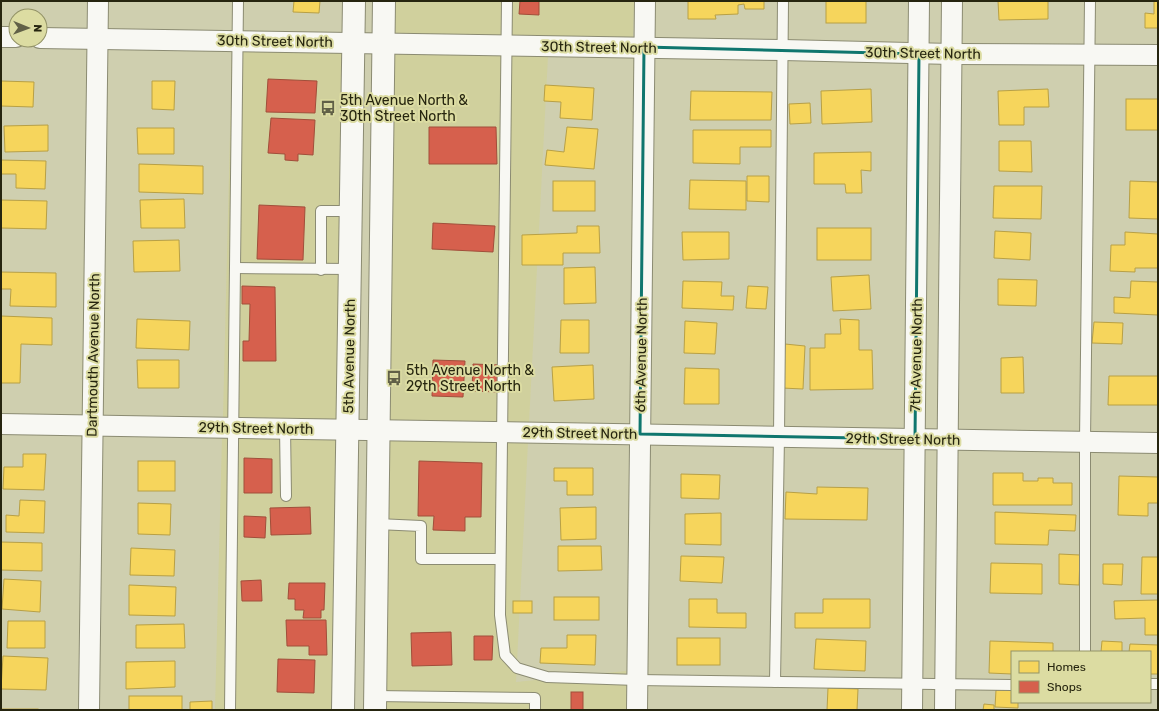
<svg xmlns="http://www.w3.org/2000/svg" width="1159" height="711" font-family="Rubik,sans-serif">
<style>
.built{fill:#d0d09d}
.homes{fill:#f6d55c;stroke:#b8a045}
.shops{fill:#d6604d;stroke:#a14e3a}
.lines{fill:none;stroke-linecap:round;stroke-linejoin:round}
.lane-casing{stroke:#8b8b72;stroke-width:12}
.street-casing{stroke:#8b8b72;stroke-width:22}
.primary-casing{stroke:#8b8b72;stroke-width:24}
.lane{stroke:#f8f8f3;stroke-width:10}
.street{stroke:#f8f8f3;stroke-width:20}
.primary{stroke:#f8f8f3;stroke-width:22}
.marked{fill:none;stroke:#0f766e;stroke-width:3;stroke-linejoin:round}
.labels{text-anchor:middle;stroke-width:4;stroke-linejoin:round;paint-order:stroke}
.street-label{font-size:14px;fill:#26250f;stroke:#dcdca2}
.poi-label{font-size:14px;fill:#26250f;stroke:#dcdca2;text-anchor:start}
</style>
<rect width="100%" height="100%" fill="#cfcfaf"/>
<!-- built -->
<g class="built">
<path d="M 395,1 L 634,1 L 633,37 L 395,34 Z"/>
<path d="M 232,51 L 343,52 L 337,419 L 223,417 Z"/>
<path d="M 394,53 L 548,56 L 529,423 L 390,420 Z"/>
<path d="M 222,437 L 336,439 L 332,710 L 215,710 Z"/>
<path d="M 389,440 L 528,442 L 516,682 L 626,671 L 626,710 L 386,710 Z"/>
</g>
<!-- homes -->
<g class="homes">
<path d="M 294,1 L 320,1 L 319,13 L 293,12 Z"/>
<path d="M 688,1 L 764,1 L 764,9 L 745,9 L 744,4 L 738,5 L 738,14 L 715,15 L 716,19 L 688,19 Z"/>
<rect x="826" y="1" width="40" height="22"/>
<path d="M 998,1 L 1048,1 L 1048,19 L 999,20 Z"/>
<path d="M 1154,1 L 1158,1 L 1158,28 L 1145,28 L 1145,13 L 1154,14 Z"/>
<path d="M 1,81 L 34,82 L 33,107 L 1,106 Z"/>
<path d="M 152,81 L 175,81 L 174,110 L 152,109 Z"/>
<path d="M 545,85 L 594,88 L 592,120 L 560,118 L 561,102 L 544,101 Z"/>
<path d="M 871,89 L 872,122 L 822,124 L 821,91 Z"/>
<path d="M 1048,89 L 1049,107 L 1024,107 L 1024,125 L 999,125 L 998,91 Z"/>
<path d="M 691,91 L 772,92 L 771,120 L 690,120 Z"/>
<rect x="1126" y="99" width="32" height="31"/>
<path d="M 810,103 L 811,123 L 790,124 L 789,104 Z"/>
<path d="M 48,125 L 48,151 L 5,152 L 4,126 Z"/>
<path d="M 567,127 L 598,129 L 594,169 L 545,165 L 547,150 L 564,152 Z"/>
<path d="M 137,128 L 174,128 L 174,154 L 138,154 Z"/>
<path d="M 693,130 L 771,130 L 771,147 L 740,147 L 740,164 L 693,163 Z"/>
<path d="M 999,141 L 1031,141 L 1032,172 L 999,171 Z"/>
<path d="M 871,152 L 871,171 L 861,170 L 862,193 L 846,193 L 845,184 L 814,184 L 814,153 Z"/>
<path d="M 1,160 L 46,161 L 45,189 L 16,188 L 16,174 L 1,174 Z"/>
<path d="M 139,164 L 203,166 L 203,194 L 139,192 Z"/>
<path d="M 747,176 L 769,176 L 769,202 L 747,201 Z"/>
<path d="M 690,180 L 746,181 L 746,210 L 689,209 Z"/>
<rect x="553" y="181" width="42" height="30"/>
<path d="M 1130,181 L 1158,182 L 1158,219 L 1129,218 Z"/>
<path d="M 994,186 L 1042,186 L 1041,219 L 993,218 Z"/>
<path d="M 184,199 L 185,228 L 141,228 L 140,200 Z"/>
<path d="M 1,200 L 47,201 L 46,229 L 1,228 Z"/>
<path d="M 577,226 L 599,226 L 600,253 L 563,253 L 563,265 L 522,265 L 522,235 L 577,233 Z"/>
<rect x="817" y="228" width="54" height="32"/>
<path d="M 995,231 L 1031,233 L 1030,260 L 994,258 Z"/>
<path d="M 682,232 L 729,232 L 729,259 L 683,260 Z"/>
<path d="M 1125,232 L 1158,234 L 1158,268 L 1135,268 L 1135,272 L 1110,271 L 1111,245 L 1125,245 Z"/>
<path d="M 179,240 L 180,271 L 134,272 L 133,241 Z"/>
<path d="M 595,267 L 596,303 L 564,304 L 564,268 Z"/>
<path d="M 1,272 L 56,273 L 56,307 L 10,306 L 11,289 L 1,289 Z"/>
<path d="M 869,275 L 871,309 L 833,311 L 831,277 Z"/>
<path d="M 998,279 L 1037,280 L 1036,306 L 998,305 Z"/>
<path d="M 683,281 L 722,282 L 721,296 L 734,296 L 733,310 L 682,308 Z"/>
<path d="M 1131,281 L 1158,282 L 1158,315 L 1114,313 L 1114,297 L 1130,298 Z"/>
<path d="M 748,286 L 768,287 L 766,309 L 746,308 Z"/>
<path d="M 1,316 L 52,318 L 52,345 L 21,344 L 20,383 L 1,383 Z"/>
<path d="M 137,319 L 190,321 L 189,350 L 136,348 Z"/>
<path d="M 840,319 L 859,320 L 859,350 L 872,350 L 873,389 L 810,390 L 810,348 L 825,348 L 825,334 L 841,334 Z"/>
<path d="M 561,320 L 589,320 L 589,353 L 560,353 Z"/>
<path d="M 685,321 L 717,323 L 715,354 L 684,353 Z"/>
<path d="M 1094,322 L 1123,323 L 1122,344 L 1092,343 Z"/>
<path d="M 785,344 L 805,346 L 803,389 L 782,388 Z"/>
<path d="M 1023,357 L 1024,393 L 1001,393 L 1001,358 Z"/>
<path d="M 137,360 L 179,360 L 179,388 L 138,388 Z"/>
<path d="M 593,365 L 594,399 L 554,401 L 552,367 Z"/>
<path d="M 685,368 L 719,369 L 719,404 L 684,404 Z"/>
<path d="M 1109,376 L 1158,376 L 1158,405 L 1108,405 Z"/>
<path d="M 23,454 L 46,454 L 44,490 L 3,489 L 4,467 L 23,467 Z"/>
<rect x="138" y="461" width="37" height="30"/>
<path d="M 554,468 L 593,468 L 593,495 L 567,495 L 567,481 L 554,481 Z"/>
<path d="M 993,473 L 1023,473 L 1023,481 L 1038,481 L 1038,478 L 1053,478 L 1053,483 L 1072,483 L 1072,505 L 993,505 Z"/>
<path d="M 681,474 L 720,475 L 719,499 L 681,498 Z"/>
<path d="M 1119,476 L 1158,477 L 1158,503 L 1148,503 L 1148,516 L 1118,515 Z"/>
<path d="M 817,487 L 868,488 L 867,520 L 785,519 L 786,492 L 817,494 Z"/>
<path d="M 20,500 L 45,501 L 44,533 L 6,532 L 6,515 L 19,516 Z"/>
<path d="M 138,503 L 171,504 L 170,535 L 138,534 Z"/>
<path d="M 596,507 L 596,539 L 561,540 L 560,508 Z"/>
<path d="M 995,512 L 1076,515 L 1075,531 L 1049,530 L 1048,545 L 995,544 Z"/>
<path d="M 721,513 L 721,545 L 685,544 L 685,514 Z"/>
<path d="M 1,542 L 42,543 L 42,571 L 1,570 Z"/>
<path d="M 558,546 L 601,546 L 602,570 L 558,571 Z"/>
<path d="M 131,548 L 175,550 L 174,576 L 130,575 Z"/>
<path d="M 1059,554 L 1080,555 L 1079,585 L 1059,584 Z"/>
<path d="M 681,556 L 724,557 L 722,583 L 680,581 Z"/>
<path d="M 1142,557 L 1158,557 L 1158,594 L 1141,594 Z"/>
<path d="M 991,563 L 1042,564 L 1042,594 L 990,593 Z"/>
<path d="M 1103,564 L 1123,564 L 1122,585 L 1103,584 Z"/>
<path d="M 4,579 L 41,581 L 40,612 L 2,609 Z"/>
<path d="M 129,585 L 176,587 L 175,616 L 129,615 Z"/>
<rect x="554" y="597" width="45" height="23"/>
<path d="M 689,599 L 717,599 L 717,613 L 746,613 L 746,628 L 689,627 Z"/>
<path d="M 823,599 L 870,599 L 870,628 L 795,628 L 795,613 L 823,613 Z"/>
<path d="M 1158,600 L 1158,635 L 1145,635 L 1145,618 L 1115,619 L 1114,601 Z"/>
<rect x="513" y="601" width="19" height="12"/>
<path d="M 8,621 L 45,621 L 45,648 L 7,648 Z"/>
<path d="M 184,624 L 185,648 L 136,648 L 136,625 Z"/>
<path d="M 567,635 L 596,635 L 595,665 L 540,663 L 541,648 L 567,648 Z"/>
<rect x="677" y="638" width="43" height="27"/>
<path d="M 816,639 L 866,641 L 865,671 L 814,669 Z"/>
<path d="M 990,641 L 1053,643 L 1053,652 L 1012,652 L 1012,674 L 989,673 Z"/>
<path d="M 1102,641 L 1122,642 L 1122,652 L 1101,652 Z"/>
<path d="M 1130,644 L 1158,645 L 1158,674 L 1150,674 L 1150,652 L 1129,652 Z"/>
<path d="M 3,656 L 48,658 L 46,690 L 1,689 Z"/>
<path d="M 175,661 L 175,687 L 126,689 L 126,662 Z"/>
<path d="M 828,688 L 858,689 L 857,710 L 827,710 Z"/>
<path d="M 996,690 L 1012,690 L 1012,702 L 1018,702 L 1018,708 L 995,707 Z"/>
<rect x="129" y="696" width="53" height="14"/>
<path d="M 212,701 L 212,710 L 190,710 L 190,702 Z"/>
<path d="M 984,704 L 994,705 L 994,710 L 983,710 Z"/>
<rect x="1" y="709" width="37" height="1"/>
</g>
<!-- shops -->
<g class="shops">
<path d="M 520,1 L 539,1 L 539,15 L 519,14 Z"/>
<path d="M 268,79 L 317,81 L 315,113 L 266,112 Z"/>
<path d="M 271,118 L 315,120 L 313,155 L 298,154 L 298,161 L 285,160 L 285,154 L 268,153 Z"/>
<path d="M 429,127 L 496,127 L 497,164 L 429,164 Z"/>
<path d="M 259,205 L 305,207 L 303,260 L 257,259 Z"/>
<path d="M 433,223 L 495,226 L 493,252 L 432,249 Z"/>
<path d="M 242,286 L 275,287 L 276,361 L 243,361 L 243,341 L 249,341 L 250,304 L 242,304 Z"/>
<path d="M 433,360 L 465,361 L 463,397 L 432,396 Z"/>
<path d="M 473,364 L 500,365 L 499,392 L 472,391 Z"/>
<path d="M 244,458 L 272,459 L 272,493 L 244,493 Z"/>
<path d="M 419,461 L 482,463 L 481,517 L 465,517 L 465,531 L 433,530 L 434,516 L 418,516 Z"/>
<path d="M 310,507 L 311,534 L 271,535 L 270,508 Z"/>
<path d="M 244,516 L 266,517 L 265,538 L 244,537 Z"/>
<path d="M 261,580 L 262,601 L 242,601 L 241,581 Z"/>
<path d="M 289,583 L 325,583 L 324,610 L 321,610 L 321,618 L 303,618 L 304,610 L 295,610 L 295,599 L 288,599 Z"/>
<path d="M 286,620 L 326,620 L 327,655 L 309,655 L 309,646 L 287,646 Z"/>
<path d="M 451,632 L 452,665 L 412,666 L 411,633 Z"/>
<path d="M 474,636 L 493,636 L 492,660 L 474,660 Z"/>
<path d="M 278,659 L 315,660 L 314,693 L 277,692 Z"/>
<rect x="571" y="692" width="12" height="18"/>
</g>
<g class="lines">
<defs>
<g id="lane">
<path d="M 507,1 L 500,615 L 505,655 L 517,668 L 547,677 L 637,680 L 1012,685"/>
<path d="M 235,268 L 350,269"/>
<path d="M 321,270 L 321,211 L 351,211"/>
<path d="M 285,428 L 286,496"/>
<path d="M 377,524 L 421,526 L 421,559 L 500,559"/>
<path d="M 1085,652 L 1085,442 L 1090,1"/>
<path d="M 775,682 L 779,436 L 783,1"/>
<path d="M 1150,684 L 1158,684"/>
<path d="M 375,696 L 535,698 L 535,710"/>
<path d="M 230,710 L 238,1"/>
</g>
<g id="street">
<path d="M 1,37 L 16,37"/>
<path d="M 40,38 L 783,50 L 952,54 L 1158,55"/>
<path d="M 1,424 L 1158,443"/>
<path d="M 89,710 L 98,1"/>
<path d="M 637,710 L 645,1"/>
<path d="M 912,710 L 919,1"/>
<path d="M 945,710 L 952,1"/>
</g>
<g id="primary">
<path d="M 343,710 L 354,1"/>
<path d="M 375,710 L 384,1"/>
</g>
</defs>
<!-- lane casing -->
<use href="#lane" class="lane-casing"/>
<!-- street casing -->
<use href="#street" class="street-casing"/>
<!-- primary casing -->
<use href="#primary" class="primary-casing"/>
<!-- lane -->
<use href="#lane" class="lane"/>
<!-- street -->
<use href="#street" class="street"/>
<!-- primary -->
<use href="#primary" class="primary"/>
</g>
<!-- marked area -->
<path class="marked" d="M 644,47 L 919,54 L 915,439 L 640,434 Z"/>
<!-- icons -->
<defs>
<symbol id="bus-bare" viewBox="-9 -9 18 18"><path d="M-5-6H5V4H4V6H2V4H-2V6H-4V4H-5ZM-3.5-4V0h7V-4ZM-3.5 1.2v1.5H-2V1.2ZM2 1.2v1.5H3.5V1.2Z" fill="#616047" stroke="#dcdca2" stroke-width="2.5" paint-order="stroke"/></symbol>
</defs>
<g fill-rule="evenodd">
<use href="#bus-bare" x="317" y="97" width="22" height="22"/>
<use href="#bus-bare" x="383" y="367" width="22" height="22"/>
</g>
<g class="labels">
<!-- street labels -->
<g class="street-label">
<text transform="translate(275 41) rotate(1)" y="5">30th Street North</text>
<text transform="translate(599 47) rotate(1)" y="5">30th Street North</text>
<text transform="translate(923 53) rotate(1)" y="5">30th Street North</text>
<text transform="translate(93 355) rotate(-89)" y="5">Dartmouth Avenue North</text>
<text transform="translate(641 355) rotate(-89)" y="5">6th Avenue North</text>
<text transform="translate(916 355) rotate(-89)" y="5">7th Avenue North</text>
<text transform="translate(349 356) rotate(-89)" y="5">5th Avenue North</text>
<text transform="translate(256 428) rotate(1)" y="5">29th Street North</text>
<text transform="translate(580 433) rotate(1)" y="5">29th Street North</text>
<text transform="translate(903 439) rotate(1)" y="5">29th Street North</text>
</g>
<!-- poi labels -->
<g class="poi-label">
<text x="340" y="105">5th Avenue North &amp;<tspan x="340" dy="16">30th Street North</tspan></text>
<text x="406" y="375">5th Avenue North &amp;<tspan x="406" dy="16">29th Street North</tspan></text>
</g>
</g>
<!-- border -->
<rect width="1159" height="711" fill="none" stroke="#26250f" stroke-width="4"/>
<!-- legend -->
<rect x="1011" y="651" width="140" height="52" fill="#dcdca2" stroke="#939367"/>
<rect x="1019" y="661" width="20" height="12" fill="#f6d55c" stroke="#939367"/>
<text x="1047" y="671" font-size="12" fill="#26250f">Homes</text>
<rect x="1019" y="681" width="20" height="12" fill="#d6604d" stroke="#939367"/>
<text x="1047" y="691" font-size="12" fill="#26250f">Shops</text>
<!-- north arrow -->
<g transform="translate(28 28) rotate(91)"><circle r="19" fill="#dcdca2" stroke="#939367"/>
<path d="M0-3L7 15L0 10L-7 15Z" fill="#616047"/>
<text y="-6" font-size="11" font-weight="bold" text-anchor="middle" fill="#26250f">N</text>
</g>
</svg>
